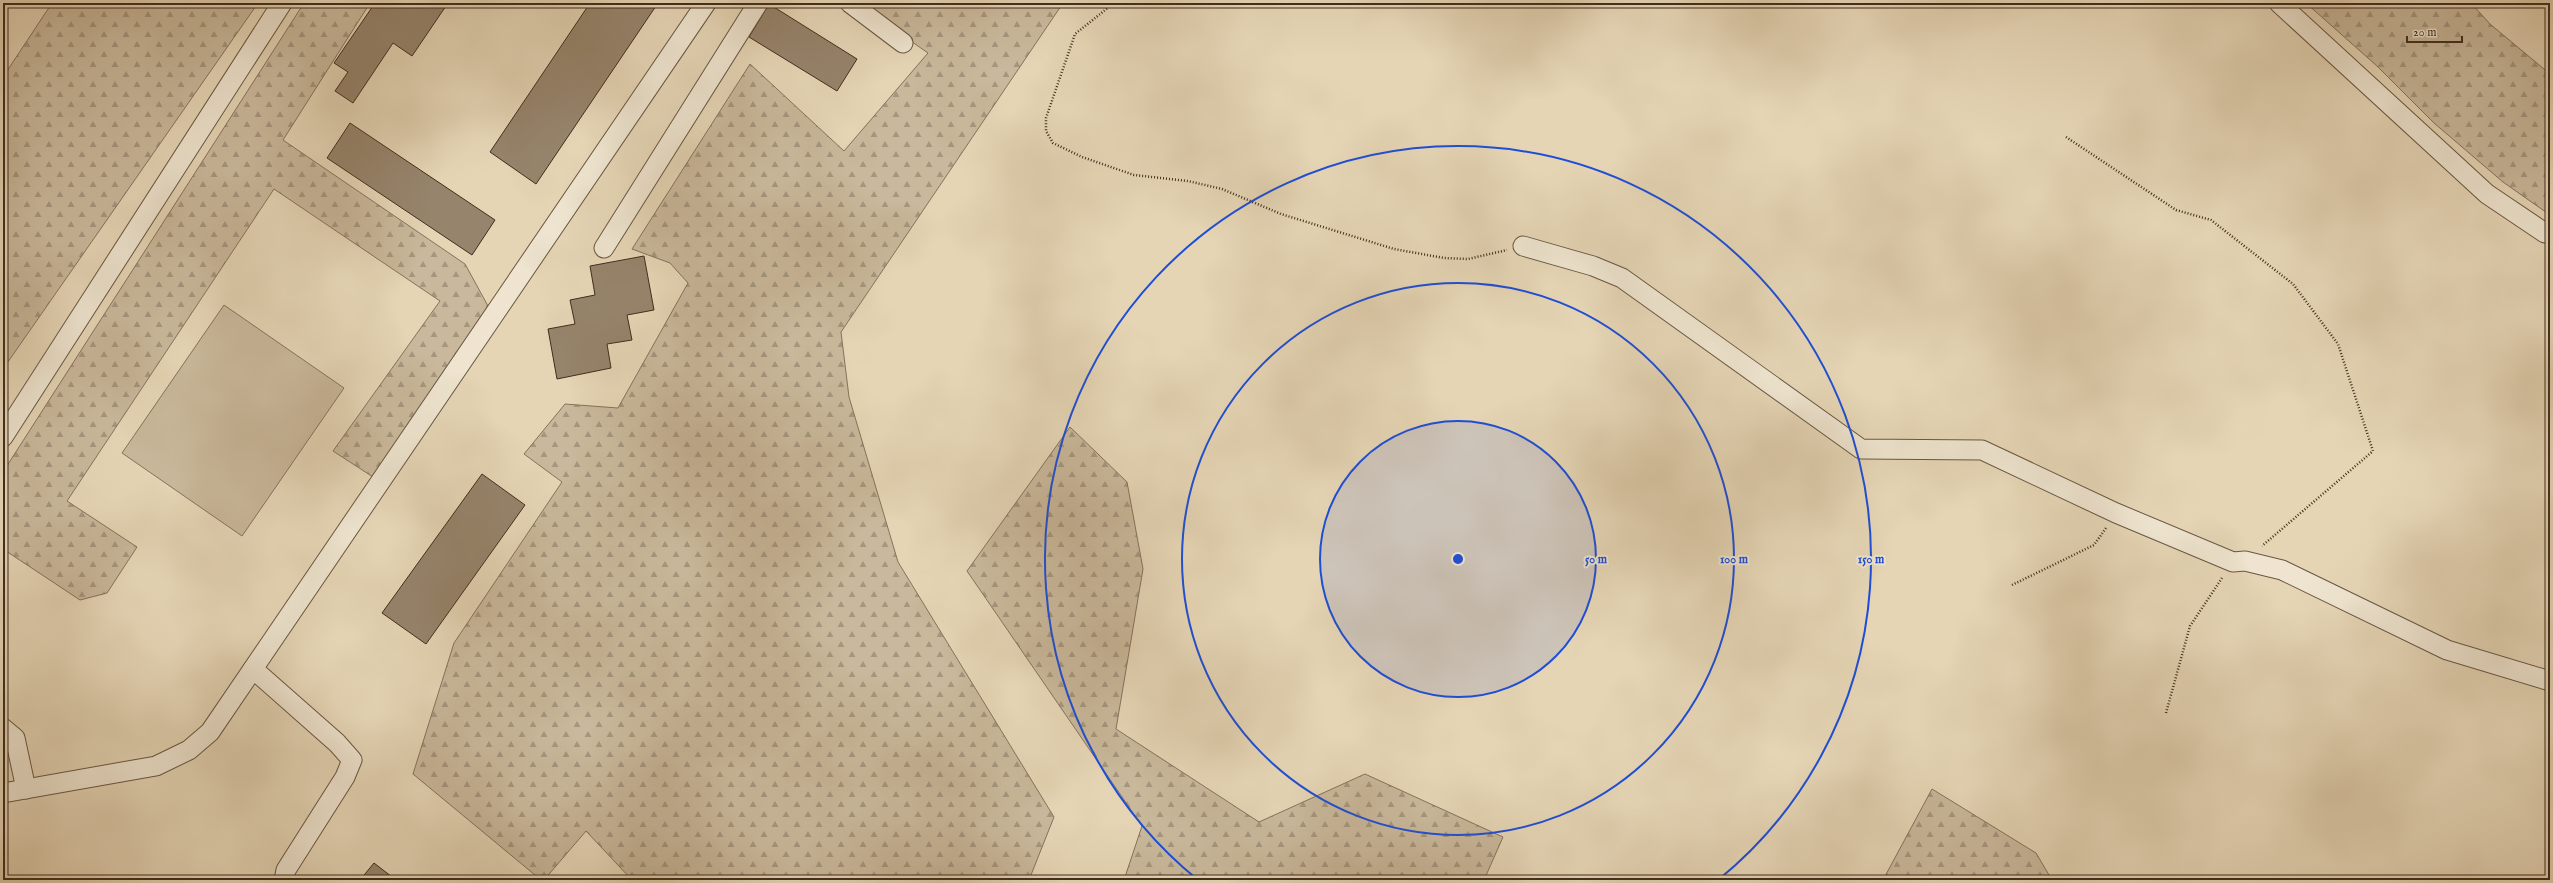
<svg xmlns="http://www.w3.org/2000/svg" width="2553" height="883" font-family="'IM FELL English',serif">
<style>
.forest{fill:url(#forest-firs);stroke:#85725c}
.green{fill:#c9b89b;stroke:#85725c}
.building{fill:#96846c;stroke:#412d1d}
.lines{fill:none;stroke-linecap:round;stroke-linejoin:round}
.minor-casing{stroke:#6a5743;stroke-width:21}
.path{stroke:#412d1d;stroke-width:2.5;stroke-dasharray:1 2;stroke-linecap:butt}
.minor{stroke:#eee4cf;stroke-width:19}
.ring{fill:none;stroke:#1d4ed8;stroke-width:2}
.centre{fill:#1d4ed8;stroke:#eee4cf;stroke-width:2}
.ring-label{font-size:12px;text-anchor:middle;font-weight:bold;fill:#1d4ed8;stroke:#eee4cf;stroke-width:4;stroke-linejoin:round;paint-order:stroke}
</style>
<defs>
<pattern id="forest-firs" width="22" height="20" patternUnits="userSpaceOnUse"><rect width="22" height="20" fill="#c9b89b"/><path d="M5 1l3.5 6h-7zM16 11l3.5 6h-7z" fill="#a5967e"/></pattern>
</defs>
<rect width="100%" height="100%" fill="#e5d5b5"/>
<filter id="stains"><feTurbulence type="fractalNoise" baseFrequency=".005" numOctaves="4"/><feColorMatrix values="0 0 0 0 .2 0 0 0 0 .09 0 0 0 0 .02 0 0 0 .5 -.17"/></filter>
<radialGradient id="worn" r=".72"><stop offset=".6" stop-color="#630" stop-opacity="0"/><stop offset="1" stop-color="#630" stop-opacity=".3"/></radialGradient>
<!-- forest -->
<g class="forest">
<path d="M 52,3 L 258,3 L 3,369 L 3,77 Z"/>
<path d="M 304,3 L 370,3 L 283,140 L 465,264 L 488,306 L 373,477 L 333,451 L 440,301 L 274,189 L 67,501 L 137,547 L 107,593 L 80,600 L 3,549 L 3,472 Z"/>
<path d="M 856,3 L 1063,3 L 841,332 L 849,397 L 898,562 L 1054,817 L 1029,880 L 632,880 L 586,831 L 544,880 L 541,880 L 413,774 L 454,643 L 562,482 L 524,454 L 565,404 L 618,408 L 688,283 L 670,263 L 632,249 L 750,64 L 844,151 L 928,53 Z"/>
<path d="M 2306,3 L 2471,3 L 2490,24 L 2550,74 L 2550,215 L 2503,182 L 2434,123 L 2377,66 Z"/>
<path d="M 1070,427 L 1127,482 L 1143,569 L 1116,729 L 1259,822 L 1365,774 L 1503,837 L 1484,880 L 1124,880 L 1142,826 L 967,571 Z"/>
<path d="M 1932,789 L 2036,853 L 2052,880 L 1883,880 Z"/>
</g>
<!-- green -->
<path class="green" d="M 224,305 L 344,388 L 242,536 L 122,453 Z"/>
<!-- building -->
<g class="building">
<path d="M 375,3 L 448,3 L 412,56 L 393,43 L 353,103 L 335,91 L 348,72 L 334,63 Z"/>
<path d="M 590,3 L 658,3 L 536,184 L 490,152 Z"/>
<path d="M 769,4 L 857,59 L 837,91 L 749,37 Z"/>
<path d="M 350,123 L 495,220 L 472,255 L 327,158 Z"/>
<path d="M 644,256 L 654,310 L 627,315 L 632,340 L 607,344 L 611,368 L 557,379 L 548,329 L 575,324 L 570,300 L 595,295 L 590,266 Z"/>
<path d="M 482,474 L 525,505 L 426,644 L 382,613 Z"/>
<path d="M 374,863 L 396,880 L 360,880 Z"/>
</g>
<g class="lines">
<defs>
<g id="minor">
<path d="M 850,3 L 903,43"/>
<path d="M 2279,3 L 2487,194 L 2545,233 L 2550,233"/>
<path d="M 1523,246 L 1593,266 L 1622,278 L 1861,449 L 1982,450 L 2116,513 L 2233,562 L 2245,561 L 2282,570 L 2447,650 L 2550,681"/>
<path d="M 604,248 L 758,3"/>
<path d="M 3,437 L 282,3"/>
<path d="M 253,669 L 337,743 L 352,760 L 345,777 L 286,870 L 284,880"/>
<path d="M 3,728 L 15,738 L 26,789"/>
<path d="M 3,793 L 156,766 L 189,750 L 210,732 L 706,3"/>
</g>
</defs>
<!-- minor casing -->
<use href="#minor" class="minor-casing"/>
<!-- path -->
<g class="path">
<path d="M 1114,3 L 1075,34 L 1046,118 L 1046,131 L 1053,143 L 1082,157 L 1134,175 L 1188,181 L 1222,189 L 1281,214 L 1394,249 L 1444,258 L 1468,259 L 1507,250"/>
<path d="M 2066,137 L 2176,210 L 2211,220 L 2293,284 L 2338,344 L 2373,451 L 2262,546"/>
<path d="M 2012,585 L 2094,545 L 2106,528"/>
<path d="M 2166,713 L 2190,626 L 2222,578"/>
</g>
<!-- minor -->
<use href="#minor" class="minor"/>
</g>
<!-- distance rings -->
<circle cx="1458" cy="559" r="138" fill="#1d4ed8" fill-opacity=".12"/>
<g class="ring">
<circle cx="1458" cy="559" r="138"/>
<circle cx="1458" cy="559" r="276"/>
<path d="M1198 880A413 413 0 1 1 1718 880"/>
</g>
<circle cx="1458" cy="559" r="6" class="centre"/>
<g class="ring-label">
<text x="1596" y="563">50 m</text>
<text x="1734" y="563">100 m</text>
<text x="1871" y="563">150 m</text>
</g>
<!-- margin -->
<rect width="2553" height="883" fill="none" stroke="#e5d5b5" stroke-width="16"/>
<rect x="4" y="4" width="2545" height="875" fill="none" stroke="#412d1d" stroke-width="2"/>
<rect x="8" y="8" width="2537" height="867" fill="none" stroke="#412d1d"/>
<!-- scale -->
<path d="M2407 36v6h55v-6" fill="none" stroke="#412d1d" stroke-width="2"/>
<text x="2413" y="36" font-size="12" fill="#412d1d" stroke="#eee4cf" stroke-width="3" paint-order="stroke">20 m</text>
<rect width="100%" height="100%" filter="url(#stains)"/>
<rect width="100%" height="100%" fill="url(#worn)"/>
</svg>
